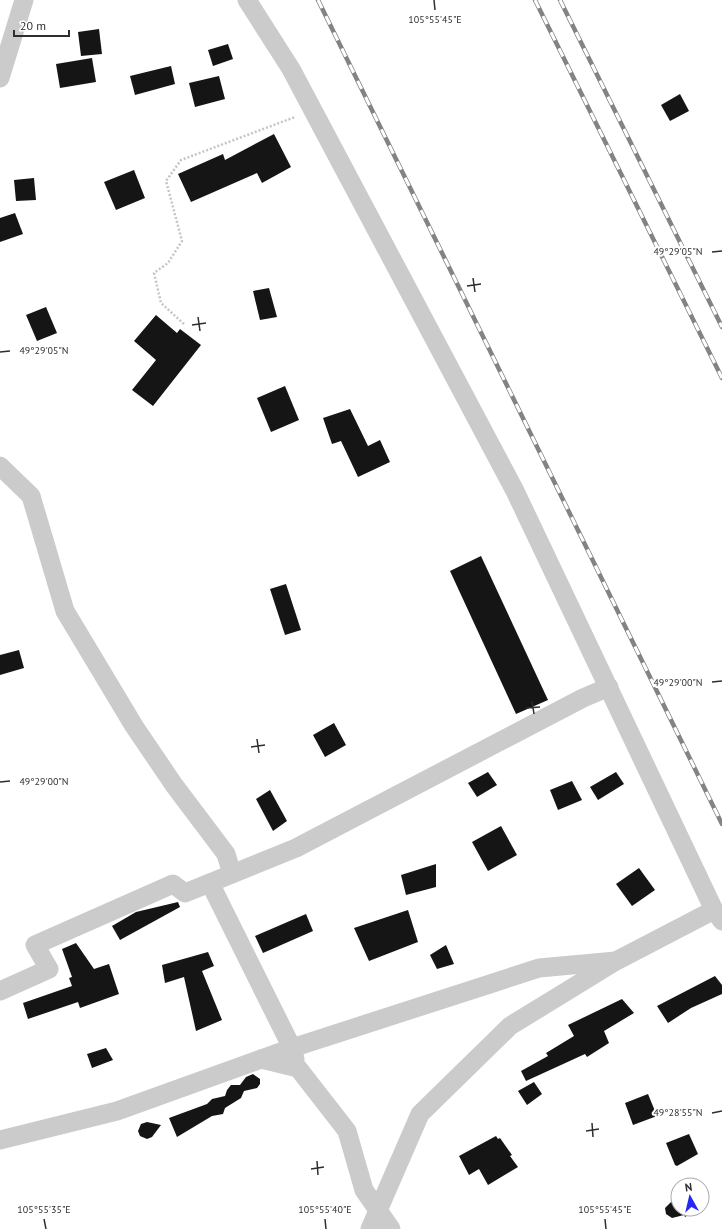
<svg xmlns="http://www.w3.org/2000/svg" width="722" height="1229" font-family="'PT Sans',sans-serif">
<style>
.building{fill:#151515}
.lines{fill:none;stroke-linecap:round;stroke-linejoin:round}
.path{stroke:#c5c5c5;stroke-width:2.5;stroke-dasharray:2 2;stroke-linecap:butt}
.minor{stroke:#cbcbcb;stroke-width:19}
.rail-casing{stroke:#838383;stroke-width:4.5}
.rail{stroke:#fff;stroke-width:3;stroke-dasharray:9;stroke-linecap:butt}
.ticks{fill:none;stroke:#2e2e2e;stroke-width:1.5}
.ticks-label{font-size:10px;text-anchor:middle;fill:#2e2e2e;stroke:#fff;stroke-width:4;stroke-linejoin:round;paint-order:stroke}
</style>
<rect width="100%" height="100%" fill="#fff"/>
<!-- building -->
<g class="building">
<path d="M 99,29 L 102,54 L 81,56 L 78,32 Z"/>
<path d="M 228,44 L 233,59 L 213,66 L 208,50 Z"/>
<path d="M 92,58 L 96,82 L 60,88 L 56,64 Z"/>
<path d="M 171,66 L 175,84 L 135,95 L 130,76 Z"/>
<path d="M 219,76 L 225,99 L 195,107 L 189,83 Z"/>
<path d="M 680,94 L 689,111 L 670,121 L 661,105 Z"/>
<path d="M 274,134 L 291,167 L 262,183 L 257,173 L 191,202 L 178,174 L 223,154 L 225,160 Z"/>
<path d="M 134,170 L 145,198 L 116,210 L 104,182 Z"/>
<path d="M 34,178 L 36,200 L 16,201 L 14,180 Z"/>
<path d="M 15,213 L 23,234 L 0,242 L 0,218 Z"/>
<path d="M 269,288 L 277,317 L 260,320 L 253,291 Z"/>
<path d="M 46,307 L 57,333 L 37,341 L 26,315 Z"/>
<path d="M 156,315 L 177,333 L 180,329 L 201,345 L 153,406 L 132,390 L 156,360 L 134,341 Z"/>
<path d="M 285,386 L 299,420 L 271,432 L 257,398 Z"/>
<path d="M 350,409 L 368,446 L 380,440 L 390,462 L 358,477 L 341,441 L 332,444 L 323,418 Z"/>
<path d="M 481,556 L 548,700 L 516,714 L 450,571 Z"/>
<path d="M 286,584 L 301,630 L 285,635 L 270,589 Z"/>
<path d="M 19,650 L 24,668 L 0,675 L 0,655 Z"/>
<path d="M 334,723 L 346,745 L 325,757 L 313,735 Z"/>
<path d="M 488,772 L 497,785 L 477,797 L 468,783 Z"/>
<path d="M 616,772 L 624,784 L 598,800 L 590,787 Z"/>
<path d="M 572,781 L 582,800 L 558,810 L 550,790 Z"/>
<path d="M 270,790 L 287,821 L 273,831 L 256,799 Z"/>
<path d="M 501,826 L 517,855 L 488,871 L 472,842 Z"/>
<path d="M 436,864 L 436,887 L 406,895 L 401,875 Z"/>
<path d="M 639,868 L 655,890 L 632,906 L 616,884 Z"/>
<path d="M 178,902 L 180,907 L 120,940 L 112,926 L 136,912 Z"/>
<path d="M 408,910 L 418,942 L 369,961 L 354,928 Z"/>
<path d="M 306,914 L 313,931 L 263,953 L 255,936 Z"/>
<path d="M 76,943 L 94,969 L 109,964 L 119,994 L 80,1008 L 78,1002 L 28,1019 L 23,1003 L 72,986 L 69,978 L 72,977 L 62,949 Z"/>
<path d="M 446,945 L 454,964 L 437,969 L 430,955 Z"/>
<path d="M 208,952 L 214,966 L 202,971 L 222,1020 L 196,1031 L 184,977 L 165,983 L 162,965 Z"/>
<path d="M 715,976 L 722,985 L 722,994 L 691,1008 L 668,1023 L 657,1006 Z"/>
<path d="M 622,999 L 634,1013 L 604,1031 L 609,1043 L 587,1057 L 585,1054 L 526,1081 L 521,1071 L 548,1056 L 546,1053 L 574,1036 L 568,1025 Z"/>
<path d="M 106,1048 L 113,1060 L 92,1068 L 87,1054 Z"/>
<path d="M 253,1074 L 260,1079 L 260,1084 L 257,1088 L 244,1091 L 241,1098 L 225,1108 L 223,1114 L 212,1116 L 177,1137 L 169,1118 L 207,1104 L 212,1099 L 225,1096 L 227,1090 L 231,1085 L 240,1085 L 246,1077 Z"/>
<path d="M 534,1082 L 542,1094 L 527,1105 L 518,1091 Z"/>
<path d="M 648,1094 L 657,1116 L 633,1125 L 625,1103 Z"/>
<path d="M 147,1122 L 161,1125 L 152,1137 L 147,1139 L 140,1136 L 138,1131 L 141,1124 Z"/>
<path d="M 689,1134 L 698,1154 L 677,1166 L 675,1165 L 666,1143 Z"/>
<path d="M 496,1136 L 498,1139 L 500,1138 L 512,1155 L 510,1156 L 518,1167 L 488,1185 L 479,1169 L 469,1175 L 459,1156 Z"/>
<path d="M 678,1195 L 678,1209 L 697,1209 L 685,1217 L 684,1215 L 672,1218 L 666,1214 L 665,1208 Z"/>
</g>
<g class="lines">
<!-- path -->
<path class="path" d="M 184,324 L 161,303 L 154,273 L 168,263 L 182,241 L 166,181 L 181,160 L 295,117"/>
<!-- minor -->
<g class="minor">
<path d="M 247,0 L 291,69 L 515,491 L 714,910 L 722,921"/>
<path d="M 0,78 L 24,0"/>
<path d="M 0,466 L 31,496 L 65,611 L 134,726 L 174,785 L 226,854 L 232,874"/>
<path d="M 210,883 L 292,1048 L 295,1059"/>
<path d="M 0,991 L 49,969 L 35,945 L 173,884 L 185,893 L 296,848 L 583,698 L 609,687"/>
<path d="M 261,1059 L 298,1068 L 347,1131 L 364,1190 L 391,1229"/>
<path d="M 0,1140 L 117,1111 L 292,1048 L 539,968 L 616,961"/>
<path d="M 370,1229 L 420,1114 L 510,1026 L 616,961 L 714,910"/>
</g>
<defs>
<g id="rail">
<path d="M 318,0 L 722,824"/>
<path d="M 535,0 L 722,378"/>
<path d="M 560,0 L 722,327"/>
</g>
</defs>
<!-- rail casing -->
<use href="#rail" class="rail-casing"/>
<!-- rail -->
<use href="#rail" class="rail"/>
</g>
<!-- ticks -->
<path class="ticks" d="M 434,0 L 435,10M 712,252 L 722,251M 473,278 L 475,292M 467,286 L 481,284M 198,317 L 200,331M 192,325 L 206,323M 0,352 L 10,351M 712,682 L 722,681M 532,701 L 534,714M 526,708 L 540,707M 257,739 L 259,753M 251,747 L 265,745M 0,782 L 10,781M 712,1113 L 722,1111M 592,1123 L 593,1137M 586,1131 L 599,1129M 317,1161 L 318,1175M 311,1169 L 324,1167M 44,1219 L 46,1229M 325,1219 L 326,1229M 605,1219 L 606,1229"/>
<g class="ticks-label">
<text x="435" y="23">105°55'45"E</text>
<text x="678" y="255">49°29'05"N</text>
<text x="44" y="354">49°29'05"N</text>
<text x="678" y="686">49°29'00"N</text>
<text x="44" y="785">49°29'00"N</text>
<text x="678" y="1116">49°28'55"N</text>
<text x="44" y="1213">105°55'35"E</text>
<text x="325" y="1213">105°55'40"E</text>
<text x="605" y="1213">105°55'45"E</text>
</g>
<!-- north arrow -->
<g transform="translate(690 1197) rotate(352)"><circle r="19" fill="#ffffff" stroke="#ababab"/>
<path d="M0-3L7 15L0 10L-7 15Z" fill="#2328f3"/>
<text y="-6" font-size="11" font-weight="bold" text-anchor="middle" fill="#2e2e2e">N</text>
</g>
<!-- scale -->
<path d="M14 30v6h55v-6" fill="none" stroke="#2e2e2e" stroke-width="2"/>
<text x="20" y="30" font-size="12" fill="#2e2e2e" stroke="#ffffff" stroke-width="3" paint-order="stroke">20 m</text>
</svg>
